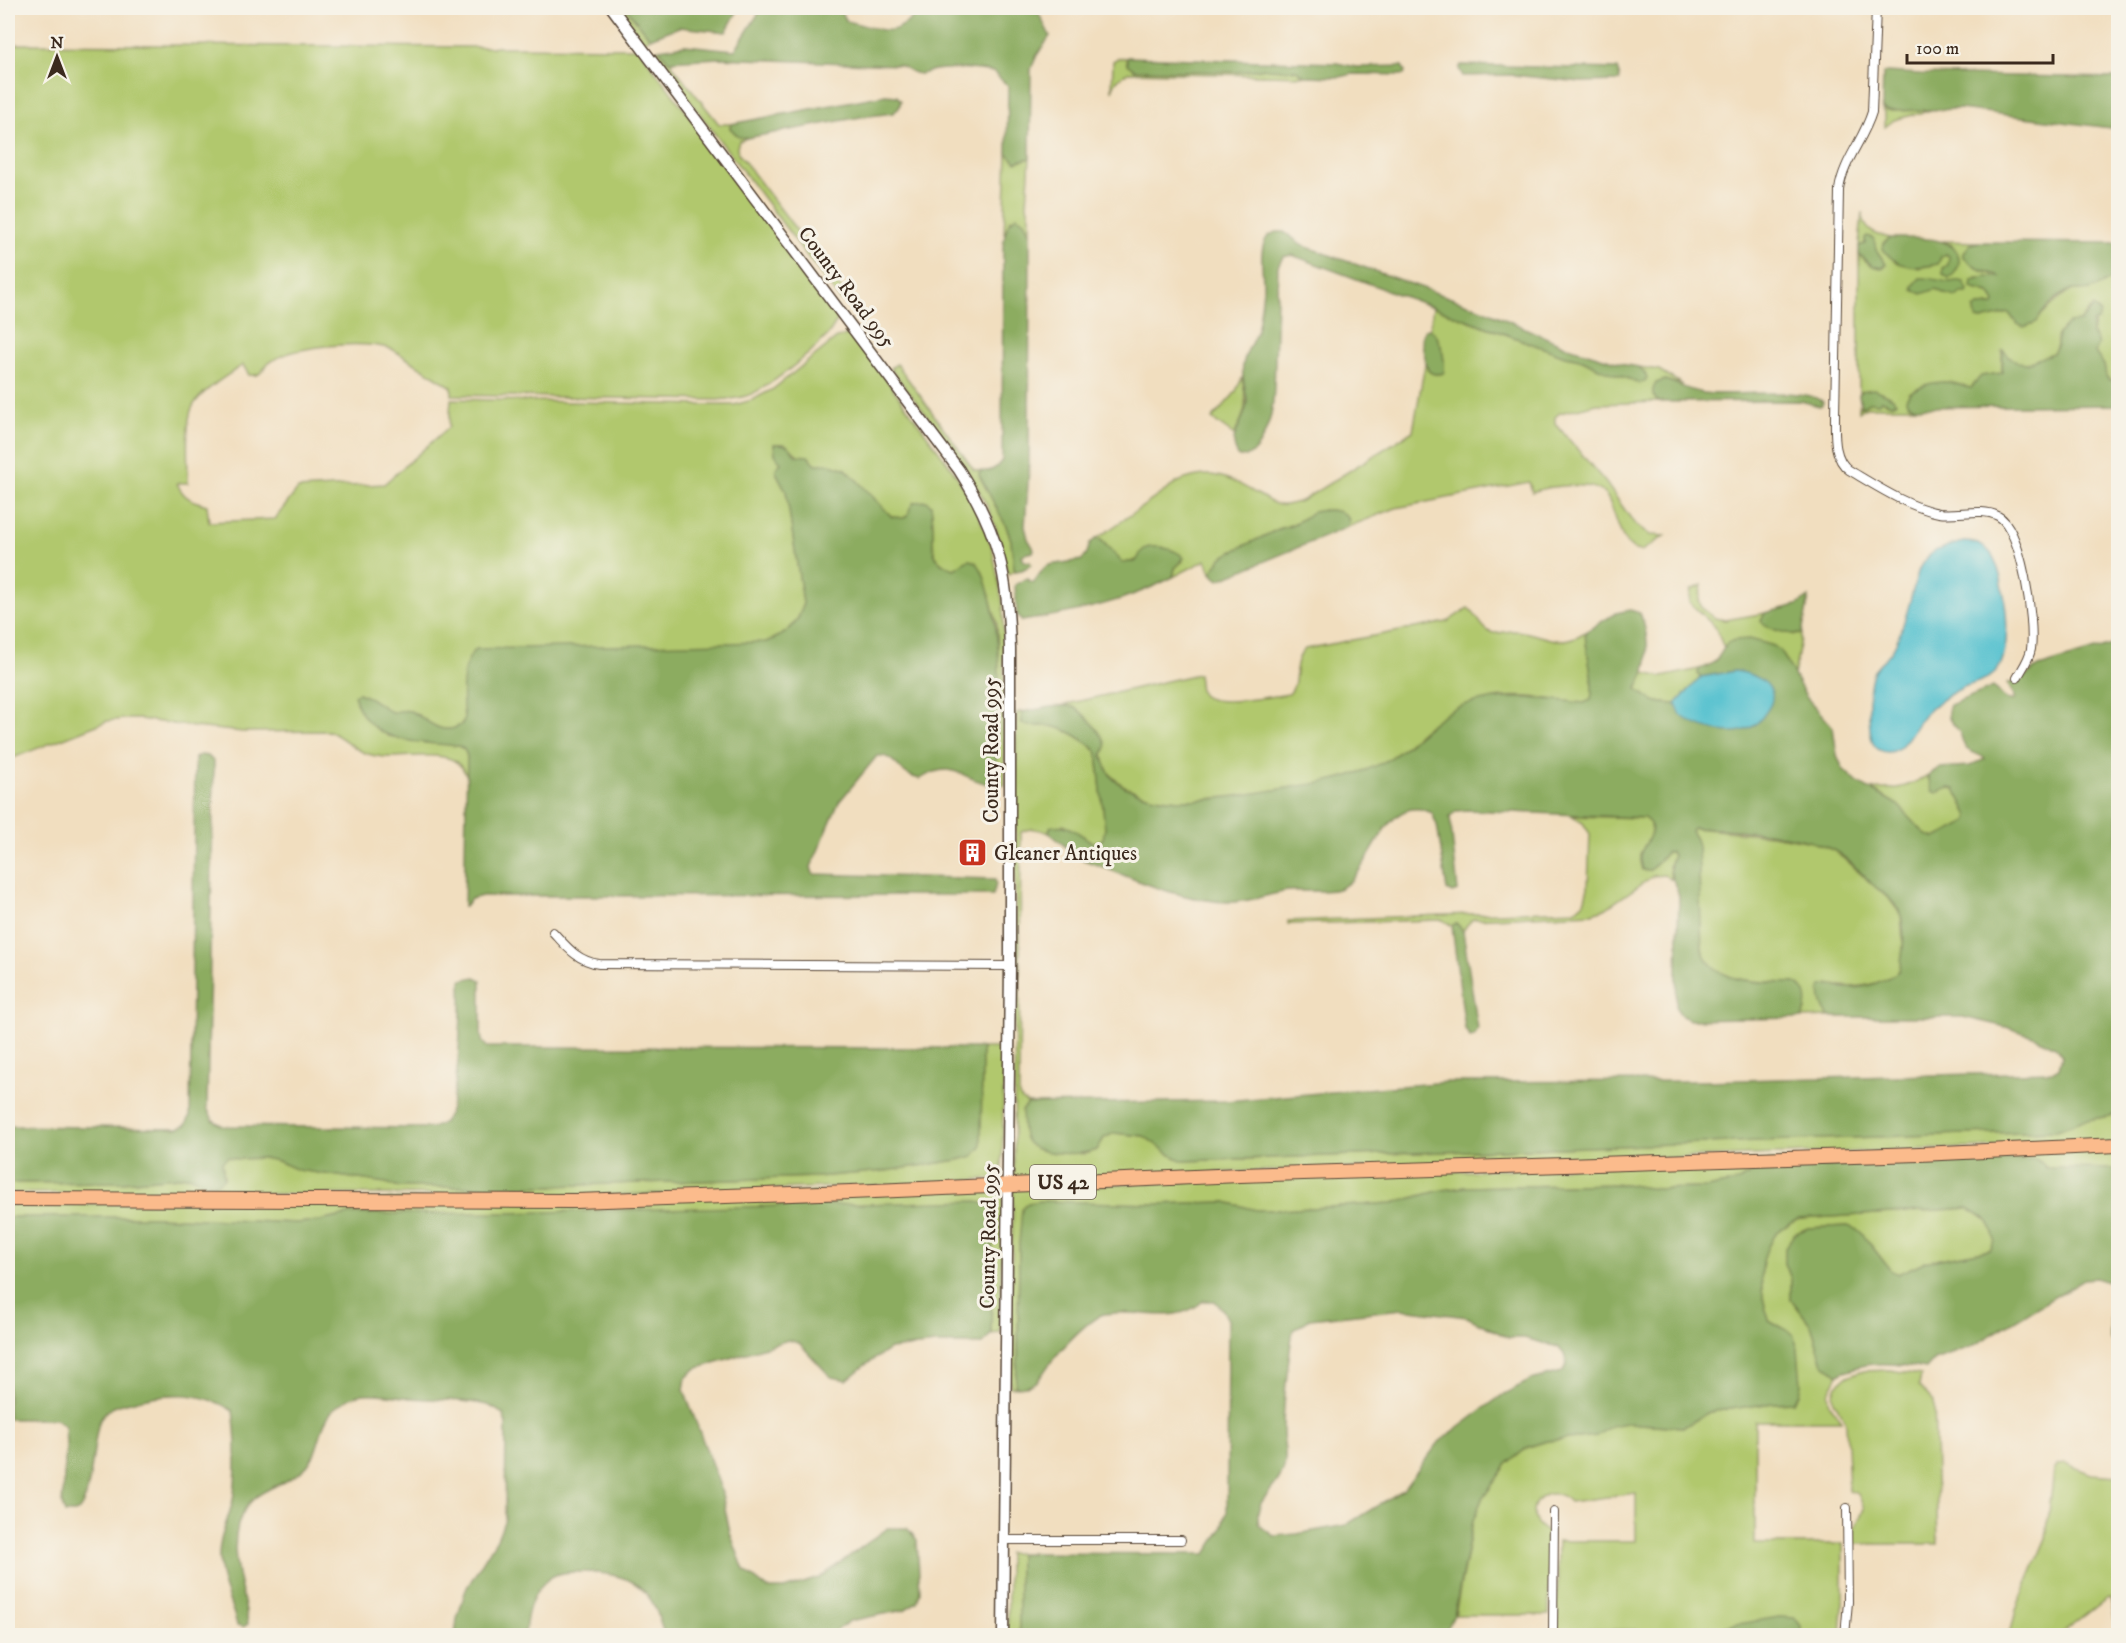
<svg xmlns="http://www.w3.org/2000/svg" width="2126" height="1643" font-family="'IM FELL DW Pica',serif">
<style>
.green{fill:#b1c86d;stroke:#767946;stroke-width:1.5}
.forest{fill:#8cac60;stroke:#646b3f;stroke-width:1.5;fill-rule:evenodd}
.water{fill:#55c1cf;stroke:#487676;stroke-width:1.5}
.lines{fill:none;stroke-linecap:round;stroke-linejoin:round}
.minor-casing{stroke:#564536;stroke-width:10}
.tertiary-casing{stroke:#564536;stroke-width:13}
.primary-casing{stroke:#564536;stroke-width:16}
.minor{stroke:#fff;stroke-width:8}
.tertiary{stroke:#fff;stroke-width:10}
.primary{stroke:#fbbb8c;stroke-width:14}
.labels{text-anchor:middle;stroke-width:6;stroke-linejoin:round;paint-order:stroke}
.shield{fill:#f7f3e8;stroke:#73665b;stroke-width:1.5}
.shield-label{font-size:20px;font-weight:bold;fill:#3b2a1e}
.street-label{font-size:21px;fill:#3b2a1e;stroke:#f7f3e8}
.poi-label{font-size:21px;fill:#3b2a1e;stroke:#f7f3e8;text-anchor:start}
</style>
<rect width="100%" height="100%" fill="#f7f3e8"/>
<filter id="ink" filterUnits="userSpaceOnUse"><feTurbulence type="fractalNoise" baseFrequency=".0167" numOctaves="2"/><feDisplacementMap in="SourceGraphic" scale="12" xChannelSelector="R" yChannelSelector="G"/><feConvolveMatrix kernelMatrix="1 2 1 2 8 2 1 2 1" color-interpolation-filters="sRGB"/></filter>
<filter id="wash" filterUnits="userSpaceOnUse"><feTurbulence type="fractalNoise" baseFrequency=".008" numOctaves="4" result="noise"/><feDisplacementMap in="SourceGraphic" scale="24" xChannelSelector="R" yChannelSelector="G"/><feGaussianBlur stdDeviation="1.35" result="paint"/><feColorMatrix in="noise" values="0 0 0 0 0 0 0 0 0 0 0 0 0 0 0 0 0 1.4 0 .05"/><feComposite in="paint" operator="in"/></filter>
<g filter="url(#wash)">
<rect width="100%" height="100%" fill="#f1debf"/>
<!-- green -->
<g class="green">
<path d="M 618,8 L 626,8 L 650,38 L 644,41 Z"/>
<path d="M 8,44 L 638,48 L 840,316 C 836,322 833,329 828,335 C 811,353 768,389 746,396 C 737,399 727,399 718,400 L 452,395 L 452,387 L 392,349 C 364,341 317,345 289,353 C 283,355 272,360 268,364 C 261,371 261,377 249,375 L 243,365 C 228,375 199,392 192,408 C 185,423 188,465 188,483 L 177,483 C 183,498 192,501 207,505 L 209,522 L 275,519 L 298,489 L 384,484 L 449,427 L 451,399 L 704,405 L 734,405 L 752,400 L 773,389 L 837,338 L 852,333 L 953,470 L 974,504 L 992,547 L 1003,604 L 1005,785 L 995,785 L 999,709 L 997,623 L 983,573 L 970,560 L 954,569 C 931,561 933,550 933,530 C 933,521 932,513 931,505 L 910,508 L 909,515 L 904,518 L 892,517 L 846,469 L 830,464 L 816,464 L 807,456 L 799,456 L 785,444 L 774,444 L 775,453 L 781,463 L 776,472 L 786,491 L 803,603 C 799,625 786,635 766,642 L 463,711 C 465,719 465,723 457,727 C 439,736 425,717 410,711 C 403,709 398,712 391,712 L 370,698 L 358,693 L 356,703 L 361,710 L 388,736 L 458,746 L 464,749 L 467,756 L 467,776 C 463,769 459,762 451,759 C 425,750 392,763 365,753 C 352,748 343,737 329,731 L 243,732 L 194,727 L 140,719 L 124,719 L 107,721 L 8,760 Z"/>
<path d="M 659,49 L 668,60 L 673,62 L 672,65 L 719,124 L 731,124 L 730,128 L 739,137 L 747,138 L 739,141 L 737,147 L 738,153 L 849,299 L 841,301 L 653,52 Z"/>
<path d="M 1118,58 L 1126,58 L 1127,64 L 1238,72 L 1262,69 L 1296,70 L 1305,76 L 1129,72 C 1119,77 1115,81 1112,91 L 1113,61 Z"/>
<path d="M 1882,108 L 1888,111 L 1931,110 L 1894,120 L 1885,127 L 1885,113 Z"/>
<path d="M 1007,153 C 1014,160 1021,162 1030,158 L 1027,205 L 1030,217 L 1030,234 L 1024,221 L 1011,219 L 1004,234 Z"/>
<path d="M 1862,212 C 1865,231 1872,234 1890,238 L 1884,243 L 1918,268 L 1938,264 L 1941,257 L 1945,254 L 1949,256 L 1949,278 L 1952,245 L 1942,241 L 1980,242 L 1970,244 L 1963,255 L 1983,272 L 1998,275 L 2000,278 L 1976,278 L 1977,290 L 1989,293 L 1995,302 L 1995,305 L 1979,306 L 1974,309 L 1974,313 L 1977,319 L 1982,320 L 2009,313 L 2017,324 L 2041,315 L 2067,292 L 2074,289 L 2082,291 L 2105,283 L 2118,273 L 2118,373 L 2115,380 L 2109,380 L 2106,376 L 2104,365 L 2095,353 L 2097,341 L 2092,333 L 2094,322 L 2090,309 L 2080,322 L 2069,323 L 2058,334 C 2056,339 2058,344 2056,348 C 2052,359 2028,365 2017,362 C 2012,360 2006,355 2002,351 L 2002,373 L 1986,375 L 1977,380 L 1971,388 C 1965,388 1962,385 1957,384 C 1942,379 1921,385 1909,393 L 1907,403 L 1915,407 L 1866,407 L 1859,412 L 1859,405 L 1861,407 L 1869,402 L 1879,403 L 1882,400 L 1888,403 L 1893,398 L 1881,392 L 1861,391 L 1859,395 L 1859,254 C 1866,261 1873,270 1884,267 L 1886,264 L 1876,250 L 1876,243 L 1865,238 L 1865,244 L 1859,246 Z"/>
<path d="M 1433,307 L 1565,356 C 1583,358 1587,363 1602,369 C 1614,374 1627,377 1639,383 L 1645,373 L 1639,367 L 1659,370 L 1683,385 L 1665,380 L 1653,396 L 1658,402 L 1597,404 L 1560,413 L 1555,417 L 1555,423 L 1606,483 L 1634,523 L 1650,535 L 1665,536 C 1659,539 1644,550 1641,551 C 1619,552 1616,507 1605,494 C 1592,480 1549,486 1532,492 L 1529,482 L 1396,508 L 1348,527 L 1348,518 C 1325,497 1304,524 1280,528 L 1220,560 L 1211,573 L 1206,560 L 1173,577 L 1175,568 L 1183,561 L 1163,547 C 1145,550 1141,564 1122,562 L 1101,540 L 1096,539 L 1178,482 C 1212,467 1229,478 1259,495 C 1265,498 1273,505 1280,505 C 1288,506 1295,503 1303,500 L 1413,431 L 1425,364 C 1429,373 1434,376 1444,373 C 1445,359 1441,338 1430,329 Z"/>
<path d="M 897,364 L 974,470 L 980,471 L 979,475 L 1006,526 L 1011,540 L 1014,569 L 1016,571 L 1008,574 C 1002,550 997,526 986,504 C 961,455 923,411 890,368 Z"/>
<path d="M 1242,378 C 1248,405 1246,412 1234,435 L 1212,419 L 1235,393 Z"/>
<path d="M 1702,585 L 1699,600 L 1702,608 L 1715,618 L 1725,620 L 1765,613 L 1761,621 L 1795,635 L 1802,634 L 1794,675 L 1782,653 L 1728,642 L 1724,648 L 1715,627 L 1689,602 L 1691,590 Z"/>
<path d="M 1468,608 C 1477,614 1481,628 1490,632 C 1498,635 1505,631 1513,631 C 1541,631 1556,651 1585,632 C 1586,654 1595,678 1592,700 L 1584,703 C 1559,701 1518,693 1494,698 C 1483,700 1439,718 1431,724 C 1418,732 1409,745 1396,754 C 1385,762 1368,770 1356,774 C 1330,783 1302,786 1275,790 C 1244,795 1212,800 1180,800 C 1149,799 1093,785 1105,744 C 1096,727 1084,709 1063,706 L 1071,703 L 1198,674 C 1199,680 1199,689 1201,693 C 1209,709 1273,696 1289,694 C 1301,681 1290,665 1305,649 L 1447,622 Z"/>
<path d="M 1699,669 L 1698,675 L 1701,677 L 1676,704 L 1653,702 L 1637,689 L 1645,673 L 1662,677 Z"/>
<path d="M 1022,712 L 1022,723 L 1025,725 C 1033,727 1041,725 1050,726 C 1066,728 1086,740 1097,752 L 1105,828 L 1104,840 L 1093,843 L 1064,825 L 1050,827 L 1049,833 C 1039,829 1032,827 1021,832 L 1019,1096 L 1023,1101 L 1028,1104 L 1022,1111 L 1036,1149 L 1085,1154 L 1097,1150 L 1104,1138 L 1114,1133 L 1144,1136 L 1171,1155 L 1184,1161 L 2053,1131 L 2081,1121 L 2110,1116 L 2118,1112 L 2118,1143 L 1014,1179 L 1016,713 Z"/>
<path d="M 1928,775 L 1927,779 L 1955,789 L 1969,816 L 1968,822 L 1936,838 L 1926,835 L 1898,805 L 1871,789 C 1896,790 1907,788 1928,775 Z"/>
<path d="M 1571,816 L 1644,818 C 1660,828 1646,842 1640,854 L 1650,870 L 1667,852 L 1671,852 L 1673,855 L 1669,866 L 1671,879 L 1665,875 L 1653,876 L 1605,909 L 1592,913 L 1473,919 L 1467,925 L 1463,931 L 1457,924 L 1452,926 L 1443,920 L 1288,924 L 1288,921 L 1575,910 L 1584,902 L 1588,888 L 1590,834 L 1583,823 Z"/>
<path d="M 1693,828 L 1771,835 L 1813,842 L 1835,851 L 1890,900 L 1901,915 L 1904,953 L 1899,971 C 1878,986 1854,990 1828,984 L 1827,1015 L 1831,1017 L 1802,1018 L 1806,1010 L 1794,983 C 1767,982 1713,985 1703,952 C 1698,938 1701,920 1700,906 C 1698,881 1694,856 1691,831 Z"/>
<path d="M 982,1048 L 1004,1048 L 1002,1178 L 888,1185 L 608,1195 L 8,1193 L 8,1183 L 122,1182 L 190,1176 L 204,1183 L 224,1178 L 222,1162 L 227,1157 L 238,1159 L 263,1158 L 278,1161 L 299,1170 L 387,1183 L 399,1187 L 517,1187 L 816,1177 L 885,1171 L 958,1160 L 973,1156 L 981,1147 Z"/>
<path d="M 2118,1147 L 2118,1169 L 2046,1168 L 2042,1163 L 2035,1159 L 1775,1168 L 1755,1171 L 1737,1182 L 1707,1188 L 1653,1189 L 1625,1184 L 1465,1187 L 1442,1190 L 1393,1203 L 1280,1210 L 1256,1210 L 1226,1202 L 1155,1204 L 1040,1202 L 1028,1203 L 1019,1243 L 1018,1359 L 1015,1387 L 1010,1387 L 1013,1188 Z"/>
<path d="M 1003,1189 L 1000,1333 L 991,1334 L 993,1213 L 353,1214 L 320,1221 L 296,1223 L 156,1217 L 8,1217 L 8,1205 Z"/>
<path d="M 1968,1208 C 1986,1218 1991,1221 1995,1241 L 1990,1250 L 1924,1262 L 1898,1274 L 1891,1271 L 1872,1246 L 1848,1226 L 1808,1228 L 1794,1234 L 1785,1263 L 1791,1279 L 1791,1299 L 1811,1325 L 1823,1363 L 1838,1375 L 1828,1394 L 1830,1404 L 1841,1421 L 1755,1421 L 1755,1544 L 1843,1544 L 1843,1608 L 1841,1635 L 1700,1631 L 1699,1635 L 1636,1635 L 1636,1630 L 1557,1630 L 1558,1541 L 1636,1541 L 1636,1493 L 1570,1502 C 1554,1484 1526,1498 1535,1520 C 1538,1526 1544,1530 1549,1533 L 1549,1615 L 1455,1615 L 1473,1520 L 1482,1499 L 1507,1464 L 1528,1447 L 1547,1441 L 1596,1436 L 1611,1426 L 1625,1423 L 1684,1427 L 1709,1412 L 1773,1403 L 1793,1402 L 1785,1329 L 1769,1320 C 1759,1291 1755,1254 1779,1231 C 1784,1226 1793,1222 1799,1219 Z"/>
<path d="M 1890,1370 L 1921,1375 L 1919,1386 L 1934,1402 L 1938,1544 L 1851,1544 C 1851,1524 1860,1524 1864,1508 L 1858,1494 L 1849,1491 L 1846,1422 L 1834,1401 L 1833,1394 L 1837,1385 L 1848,1376 L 1860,1371 Z"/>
<path d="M 2065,1463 L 2091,1474 L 2118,1476 L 2118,1635 L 2110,1598 L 2106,1599 L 2060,1635 L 2010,1635 L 2016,1610 L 2046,1539 L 2054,1470 L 2058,1464 Z"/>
<path d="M 1008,1553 L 1019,1553 L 1019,1635 L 1008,1636 Z"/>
</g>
<!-- forest -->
<g class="forest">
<path d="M 626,8 L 739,8 L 726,32 L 679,27 L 650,38 Z"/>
<path d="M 762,8 L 838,8 L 847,21 C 885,30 893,41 922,8 L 1036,8 L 1050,36 L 1037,55 L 1031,69 L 1030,158 L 1016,162 L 1007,153 L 1008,86 L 993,72 C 974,69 952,68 934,70 C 929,71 925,74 920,74 C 910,74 907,67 898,65 L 719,58 L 668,61 L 659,49 L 685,45 L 735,50 Z"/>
<path d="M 1127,57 L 1337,63 L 1356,67 L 1402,66 L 1405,71 L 1404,75 L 1353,74 L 1340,77 L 1305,76 L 1296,70 L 1262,69 L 1238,72 L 1135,70 L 1127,64 Z"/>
<path d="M 1461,65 L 1617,69 L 1620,78 L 1619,81 L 1581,82 L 1513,75 L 1463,76 L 1459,69 Z"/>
<path d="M 1886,72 L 1920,74 L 2118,78 L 2118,129 L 1960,109 L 1888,111 L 1882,108 L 1883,74 Z"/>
<path d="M 885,95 L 897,96 L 901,101 L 899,108 L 893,113 L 861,117 L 747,138 L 739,137 L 730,128 L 731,124 Z"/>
<path d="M 1017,216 L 1024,221 L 1030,234 L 1029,469 L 1025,526 L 1028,539 L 1034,549 L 1033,552 L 1024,554 L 1022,556 L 1024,561 L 1030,562 L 1031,565 L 1022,570 L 1016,571 L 1014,569 L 1011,540 L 1006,526 L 979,475 L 980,471 C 991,472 996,469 1002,460 L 1003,248 C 1004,236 1006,222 1017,216 Z"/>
<path d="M 1277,232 L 1284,232 L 1304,246 L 1482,309 L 1565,346 L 1626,365 L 1639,367 L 1645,373 L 1647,378 L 1644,382 L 1639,383 C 1628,378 1617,375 1606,371 C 1589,365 1586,358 1565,356 L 1292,255 L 1283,257 L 1278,266 C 1277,298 1276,330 1275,362 C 1274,381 1275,404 1269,422 C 1264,436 1257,459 1239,457 C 1224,436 1247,422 1247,401 C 1246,388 1241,378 1243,365 C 1245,351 1255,340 1258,326 C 1260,314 1262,301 1263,289 C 1264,274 1258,253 1266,239 C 1269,234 1273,233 1277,232 Z"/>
<path d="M 1867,236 L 1874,238 L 1876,250 L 1886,264 L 1882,268 L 1873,266 L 1859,254 L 1859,246 L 1865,244 L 1865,238 Z"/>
<path d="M 1890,238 C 1908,239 1961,233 1959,262 C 1959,268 1954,275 1949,278 L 1943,274 L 1943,268 L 1948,265 L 1949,256 L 1946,254 L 1941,257 L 1938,264 C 1916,269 1897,269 1883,249 L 1884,243 Z"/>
<path d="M 1980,242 L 2118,243 L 2118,273 C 2110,280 2101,287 2090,290 C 2084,292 2077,289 2071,290 C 2059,294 2042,311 2037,322 L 2024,327 L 2017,324 L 2009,313 L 1982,320 L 1977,319 L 1974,309 L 1979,306 L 1994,305 L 1995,302 L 1989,293 L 1971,288 L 1972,280 L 1987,277 L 2000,277 L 1998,275 C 1984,272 1970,267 1963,255 L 1970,244 Z"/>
<path d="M 1920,278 C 1930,277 1944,282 1950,282 C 1956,281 1957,280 1964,282 L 1968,291 L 1967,293 L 1961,293 L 1956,297 L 1945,294 L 1936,289 L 1922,294 L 1913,290 L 1913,286 Z"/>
<path d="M 2093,307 L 2100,313 L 2098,321 L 2092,323 L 2092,333 L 2099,345 L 2095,353 L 2104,365 L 2106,376 L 2109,380 L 2115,380 L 2118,373 L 2118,405 L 1915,407 L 1907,403 L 1906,399 C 1913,384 1942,379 1956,384 C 1962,385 1965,388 1971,388 L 1981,376 L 2002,373 L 2003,350 L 2016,362 L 2027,363 L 2053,353 L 2057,346 L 2058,334 L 2069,323 L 2080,322 Z"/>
<path d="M 1425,329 L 1430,329 C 1442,339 1445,358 1444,373 C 1425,378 1427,366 1424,353 C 1422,343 1420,338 1425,329 Z"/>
<path d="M 1665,380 C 1678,384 1691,392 1704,393 C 1730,397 1807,386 1823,402 L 1822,405 L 1819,406 L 1801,401 L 1658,402 C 1652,395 1651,391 1656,383 Z"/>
<path d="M 1874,389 L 1893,398 L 1896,402 L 1891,404 L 1882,400 L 1879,403 L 1869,402 L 1861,407 L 1859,395 L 1861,391 Z"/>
<path d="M 774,444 C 785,444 790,444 795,455 L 808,456 L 816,464 L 830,464 L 846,469 L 892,517 L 904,518 L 908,515 L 910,508 L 914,502 L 927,501 L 931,505 C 932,513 933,521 933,530 C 933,550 930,561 954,569 C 959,567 965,560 970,560 C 981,561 984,577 987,586 C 1006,650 998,719 995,785 C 962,782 956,757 920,779 C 897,775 897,754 877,756 L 839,802 L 811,867 L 813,874 L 995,879 L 996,884 L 993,895 L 482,896 L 471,899 L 464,907 L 467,756 L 464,749 L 458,746 C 416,741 367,745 354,695 L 358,693 L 370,698 L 391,712 C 398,712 403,709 410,711 C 425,717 439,736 457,727 C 460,726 462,725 464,721 C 465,717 463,712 463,707 C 462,690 462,661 476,649 L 766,642 C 786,635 799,625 803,603 L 786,491 L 776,472 L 776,468 L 781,463 L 775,454 Z"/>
<path d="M 1323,510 C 1334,510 1353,511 1348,527 L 1219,580 L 1211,573 L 1221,558 L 1235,550 L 1281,528 L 1291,526 L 1313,512 Z"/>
<path d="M 1096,539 L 1101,540 L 1122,562 L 1135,562 C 1139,559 1139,553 1143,550 C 1152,543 1177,549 1184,558 L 1175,568 L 1173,577 C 1126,602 1074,613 1022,621 L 1017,614 L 1015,585 L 1027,578 L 1030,582 L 1034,582 L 1044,568 L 1049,565 L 1082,560 L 1087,553 L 1090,543 Z"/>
<path d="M 1809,597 L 1802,634 C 1790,635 1768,630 1761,621 L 1765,613 L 1797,605 Z"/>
<path d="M 1630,610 L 1640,613 C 1647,629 1650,654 1645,671 C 1644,677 1639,682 1637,689 C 1650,701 1658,704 1676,704 L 1681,715 L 1735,671 L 1701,677 L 1698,675 L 1699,669 C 1718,664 1718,656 1728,642 L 1735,640 L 1750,639 L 1774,646 L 1782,653 L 1806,697 L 1833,727 L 1837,755 L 1843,769 L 1858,783 L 1898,805 L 1926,835 L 1936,838 L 1967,822 L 1969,816 L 1955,789 L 1949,788 L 1937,793 L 1932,791 L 1928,775 L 1939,768 L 1970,766 L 1985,759 C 1980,754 1974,754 1968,750 C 1962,746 1963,739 1960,733 C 1954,722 1943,720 1950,705 L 1993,687 C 2001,691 2002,702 2014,700 L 2014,695 L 2007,683 L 2016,682 L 2039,667 L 2118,643 L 2118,1112 L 2110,1116 L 2081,1121 L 2053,1131 L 1183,1161 L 1171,1155 L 1144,1136 L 1114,1133 L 1104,1138 L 1097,1150 C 1082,1155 1039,1156 1028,1143 C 1021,1136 1023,1120 1022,1111 L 1028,1104 L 1226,1101 L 1447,1082 L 1705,1081 L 2052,1072 L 2059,1068 L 2062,1056 L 2057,1048 L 2036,1037 L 2006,1027 L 1963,1017 L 1831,1017 C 1822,1011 1819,996 1821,986 C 1830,984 1836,987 1845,988 C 1864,989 1884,982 1899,971 C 1903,954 1906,933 1901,916 C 1898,903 1881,892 1871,883 C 1860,872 1847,857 1833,850 C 1799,833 1732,829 1693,828 L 1691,831 L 1696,839 L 1698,847 L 1702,950 C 1716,986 1762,982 1795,983 C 1809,989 1809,1006 1802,1018 L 1690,1020 L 1682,1016 L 1676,1008 L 1679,896 C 1675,878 1666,876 1673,855 L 1671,852 L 1667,852 L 1650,870 L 1642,870 C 1641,865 1639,860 1640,856 C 1643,842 1662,830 1644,818 L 1469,810 L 1456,811 L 1450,817 L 1458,891 L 1452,893 L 1447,890 L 1437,825 L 1432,813 C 1383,788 1374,876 1338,889 C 1325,893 1302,890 1288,891 C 1269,894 1253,901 1234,902 C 1182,903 1131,877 1084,860 C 1070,853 1062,842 1049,833 L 1050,827 C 1066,821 1080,834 1093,843 L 1103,839 L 1105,828 L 1097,752 C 1086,740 1066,728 1050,726 C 1041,725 1033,727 1025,725 L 1022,723 L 1022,712 C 1035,710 1062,703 1073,707 C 1083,711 1105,736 1106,746 C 1106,749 1104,752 1102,755 C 1105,764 1108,776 1117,782 C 1127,789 1142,795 1155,797 C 1191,805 1245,795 1281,789 C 1306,785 1333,782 1357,773 C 1370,769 1387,761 1398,753 C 1421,735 1438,712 1467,704 C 1506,693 1545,699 1584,703 L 1591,700 C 1595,678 1586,654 1585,632 L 1616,613 Z"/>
<path d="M 200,755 L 208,756 L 214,762 L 207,1108 L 213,1120 L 223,1126 L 431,1128 C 434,1127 441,1125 444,1122 C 459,1108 462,1004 461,980 L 475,977 L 481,980 L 481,1034 L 482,1041 L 487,1047 L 982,1048 L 981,1147 L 973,1156 L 958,1160 L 885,1171 L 816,1177 L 517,1187 L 399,1187 L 386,1183 L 298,1170 L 278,1161 L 263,1158 L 238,1159 L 228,1157 L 222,1162 L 224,1178 L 216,1184 L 204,1183 L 189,1176 L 122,1182 L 8,1183 L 8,1126 L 178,1128 L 186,1125 L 190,1116 L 195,758 Z"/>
<path d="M 1454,924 L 1457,924 L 1463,931 L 1478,1029 L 1474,1036 L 1470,1037 L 1465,1029 L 1452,926 Z"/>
<path d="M 2035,1159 L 2042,1163 L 2046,1168 L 2118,1169 L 2118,1347 L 2110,1339 L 2111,1288 L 2108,1282 L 2095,1278 L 2084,1279 L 1971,1347 L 1934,1360 L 1926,1369 C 1896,1363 1865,1359 1838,1375 L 1823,1363 L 1811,1325 L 1791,1299 L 1791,1279 L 1785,1263 L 1785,1248 L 1794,1234 L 1808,1228 L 1848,1226 L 1860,1231 L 1891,1271 L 1898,1274 L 1924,1262 L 1990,1250 L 1995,1241 C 1991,1221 1986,1218 1968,1208 L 1799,1219 C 1793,1222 1784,1226 1779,1231 C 1756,1254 1759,1291 1769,1320 L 1793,1334 L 1798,1349 L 1801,1384 L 1799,1394 L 1793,1402 L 1773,1403 L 1709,1412 L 1684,1427 L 1625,1423 L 1611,1426 L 1596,1436 L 1547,1441 L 1528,1447 L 1507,1464 L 1482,1499 L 1473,1520 L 1454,1615 L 1444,1635 L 1019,1635 L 1019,1553 L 1206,1554 L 1222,1529 L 1227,1512 L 1228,1320 L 1223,1310 L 1215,1301 L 1203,1301 C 1179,1324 1144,1311 1115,1313 C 1110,1314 1105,1313 1101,1315 C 1082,1325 1064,1346 1051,1362 C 1046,1368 1042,1376 1037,1381 C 1031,1386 1023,1387 1015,1387 L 1018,1359 L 1019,1243 L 1022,1209 L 1028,1203 L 1040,1201 L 1155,1204 L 1226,1202 L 1256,1210 L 1280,1210 L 1393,1203 L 1442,1190 L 1465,1187 L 1625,1184 L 1653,1189 L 1707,1188 L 1737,1182 L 1755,1171 L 1774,1168 ZM 1402,1309 L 1467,1317 L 1509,1338 L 1524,1338 L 1558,1347 L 1564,1354 L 1567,1364 L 1562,1372 L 1531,1380 L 1504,1394 L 1483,1409 L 1439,1442 L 1403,1490 L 1346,1525 L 1297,1534 L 1274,1536 L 1259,1525 C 1252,1498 1278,1491 1284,1468 C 1288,1450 1282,1443 1283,1427 C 1284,1395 1288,1362 1293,1330 L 1310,1319 Z"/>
<path d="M 978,1201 L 991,1207 L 993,1213 L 991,1334 L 983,1344 L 936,1344 L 890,1349 L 865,1365 L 847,1380 L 831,1377 L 799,1343 L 788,1340 L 695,1369 L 686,1378 L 684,1390 L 721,1489 L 730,1533 L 744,1570 L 768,1589 L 784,1589 L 819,1578 L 888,1528 L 907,1528 L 917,1540 L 920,1592 L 917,1602 L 904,1610 L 849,1621 L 831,1635 L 663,1635 C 663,1629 661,1624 659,1618 C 647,1580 622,1574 586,1572 C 575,1572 560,1571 550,1578 C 531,1591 526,1615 525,1635 L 455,1635 L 457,1619 L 466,1589 L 497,1539 L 505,1519 L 506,1424 L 503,1414 C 498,1411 493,1407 487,1405 C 462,1399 435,1400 410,1398 C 395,1396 379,1393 364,1394 C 354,1395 339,1403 332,1411 C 318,1427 321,1452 305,1468 C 283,1490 249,1485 238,1525 C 229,1559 244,1591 248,1624 L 243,1627 L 237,1625 C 231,1600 220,1585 219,1558 C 218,1539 229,1519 233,1500 C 237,1475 237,1436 233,1411 C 201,1390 166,1392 130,1402 C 119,1405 105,1408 100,1420 C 92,1436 93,1505 75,1513 C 73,1513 68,1513 65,1513 L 62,1505 L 66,1446 L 65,1426 L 56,1419 L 8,1419 L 8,1217 L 156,1217 L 296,1223 L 320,1221 L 353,1214 L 506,1213 Z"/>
<path d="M 1779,1617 L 1795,1618 L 1801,1626 L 1801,1635 L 1699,1635 L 1699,1631 Z"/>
</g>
<!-- water -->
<g class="water">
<path d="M 1964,542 C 1975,542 1985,545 1992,555 C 2006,577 2015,654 1995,673 C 1988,680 1975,683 1966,686 C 1951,693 1936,702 1925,714 C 1915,724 1909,742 1896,750 C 1889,754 1877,752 1873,743 C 1868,729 1867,685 1874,671 C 1879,661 1890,657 1894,647 C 1905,627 1912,591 1919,569 C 1929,549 1943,547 1964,542 Z"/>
<path d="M 1735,671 C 1757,674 1785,687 1766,712 C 1762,718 1757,725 1750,728 C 1732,737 1697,729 1682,716 C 1679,713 1678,708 1676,704 L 1701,677 Z"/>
</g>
</g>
<g filter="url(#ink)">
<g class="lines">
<defs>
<g id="minor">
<path d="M 1876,8 L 1872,112 C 1864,139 1843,161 1839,190 L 1835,417 C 1835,434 1833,459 1849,470 C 1876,486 1908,507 1939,513 C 1958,516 1981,507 1998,516 C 2022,528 2035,623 2031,649 C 2029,660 2022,669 2017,678"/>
<path d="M 553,932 C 567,947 577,961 599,964 L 1010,966"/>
<path d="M 1004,1540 L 1181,1540"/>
<path d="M 1553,1636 L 1554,1512"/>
<path d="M 1845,1636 L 1848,1602 L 1847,1508"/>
</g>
<path id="tertiary" d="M 612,8 L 959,470 C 999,533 1008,575 1010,649 L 1010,966 L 1003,1636"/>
<path id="primary" d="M 8,1199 L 576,1201 L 851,1192 L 1240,1175 L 1920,1154 L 2118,1145"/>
</defs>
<!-- minor casing -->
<use href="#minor" class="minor-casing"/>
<!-- tertiary casing -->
<use href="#tertiary" class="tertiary-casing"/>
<!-- primary casing -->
<use href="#primary" class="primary-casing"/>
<!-- minor -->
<use href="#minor" class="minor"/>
<!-- tertiary -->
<use href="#tertiary" class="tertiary"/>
<!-- primary -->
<use href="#primary" class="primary"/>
</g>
</g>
<!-- icons -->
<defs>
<symbol id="building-square" viewBox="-11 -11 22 22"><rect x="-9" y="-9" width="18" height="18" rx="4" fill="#c8321e" stroke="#f7f3e8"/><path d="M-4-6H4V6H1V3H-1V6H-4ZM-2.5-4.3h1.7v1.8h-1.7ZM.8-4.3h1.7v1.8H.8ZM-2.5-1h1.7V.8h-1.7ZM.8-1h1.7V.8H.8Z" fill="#fff"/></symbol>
</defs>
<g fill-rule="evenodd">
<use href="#building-square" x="956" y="836" width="33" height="33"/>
</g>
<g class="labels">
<!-- shield labels -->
<rect class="shield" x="1030" y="1165" width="66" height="34" rx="4.5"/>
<g class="shield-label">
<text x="1063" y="1189">US 42</text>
</g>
<!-- street labels -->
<g class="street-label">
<text transform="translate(847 287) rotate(53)" y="7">County Road 995</text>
<text transform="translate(991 750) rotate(-90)" y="7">County Road 995</text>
<text transform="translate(988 1236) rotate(-89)" y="7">County Road 995</text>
</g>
<!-- poi labels -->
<g class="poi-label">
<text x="994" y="860">Gleaner Antiques</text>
</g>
</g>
<!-- margin -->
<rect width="2126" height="1643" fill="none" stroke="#f7f3e8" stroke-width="30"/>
<!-- north arrow -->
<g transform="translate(57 57)" stroke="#f7f3e8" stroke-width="4.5" paint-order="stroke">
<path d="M0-4.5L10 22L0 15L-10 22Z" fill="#3b2a1e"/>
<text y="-9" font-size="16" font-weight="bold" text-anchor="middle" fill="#3b2a1e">N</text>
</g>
<!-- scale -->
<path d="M1907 54v9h146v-9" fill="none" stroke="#3b2a1e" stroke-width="3"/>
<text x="1916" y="54" font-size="18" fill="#3b2a1e" stroke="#f7f3e8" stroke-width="4.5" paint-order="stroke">100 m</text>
</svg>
